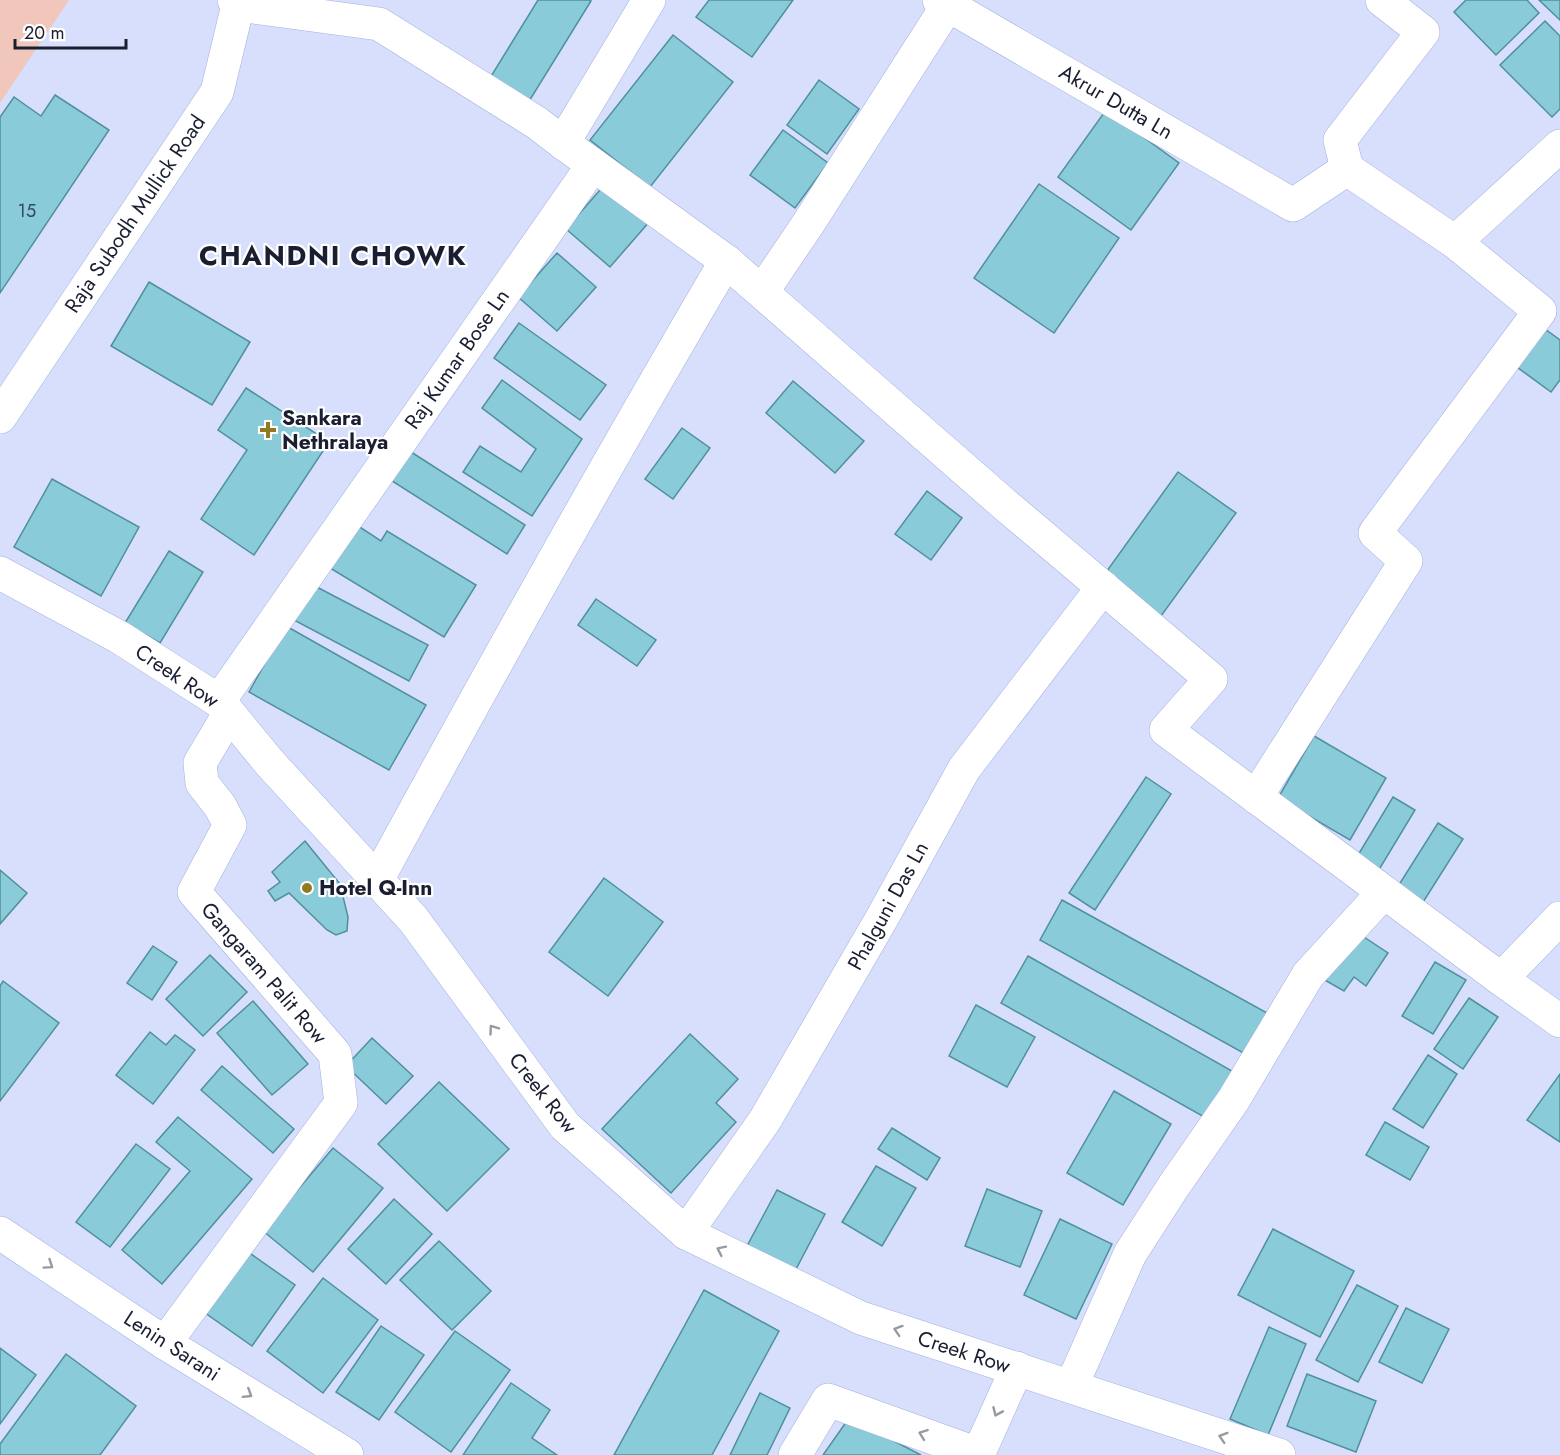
<svg xmlns="http://www.w3.org/2000/svg" width="1560" height="1455" font-family="Jost,sans-serif">
<style>
.green{fill:#f1c6bb}
.building{fill:#8acbda;stroke:#50909e;stroke-width:1.5}
.lines{fill:none;stroke-linecap:round;stroke-linejoin:round}
.minor-casing{stroke:#a4b0df;stroke-width:34}
.major-casing{stroke:#a4b0df;stroke-width:34}
.minor{stroke:#fff;stroke-width:33}
.major{stroke:#fff;stroke-width:33}
.oneway{stroke:#989aa2}
.poi-dot{fill:#927a21;stroke:#fff;stroke-width:2}
.labels{text-anchor:middle;stroke-width:4.5;stroke-linejoin:round;paint-order:stroke}
.number-label{font-size:18px;fill:#36495a}
.street-label{font-size:21px;fill:#1a1e30;stroke:#fff}
.poi-label{font-size:21px;font-weight:bold;fill:#1a1e30;stroke:#fff;text-anchor:start}
.district-label{font-size:27px;font-weight:bold;letter-spacing:1.5px;fill:#1a1e30;stroke:#fff}
</style>
<rect width="100%" height="100%" fill="#d7dffc"/>
<!-- green -->
<path class="green" d="M 0,0 L 69,0 L 0,103 Z"/>
<!-- building -->
<g class="building">
<path d="M 538,0 L 589,0 L 591,1 L 528,103 L 490,78 Z"/>
<path d="M 709,0 L 793,0 L 752,57 L 696,17 Z"/>
<path d="M 1466,0 L 1527,0 L 1539,13 L 1496,55 L 1454,12 Z"/>
<path d="M 1539,0 L 1560,0 L 1560,20 Z"/>
<path d="M 1545,21 L 1560,36 L 1560,109 L 1552,117 L 1500,65 Z"/>
<path d="M 673,35 L 733,82 L 650,187 L 590,140 Z"/>
<path d="M 819,80 L 859,109 L 827,154 L 787,125 Z"/>
<path d="M 55,95 L 109,130 L 0,293 L 0,117 L 14,97 L 41,116 Z"/>
<path d="M 1106,110 L 1179,163 L 1131,230 L 1058,177 Z"/>
<path d="M 783,130 L 828,163 L 795,208 L 750,175 Z"/>
<path d="M 606,183 L 650,221 L 610,267 L 566,229 Z"/>
<path d="M 1039,184 L 1119,238 L 1054,333 L 974,278 Z"/>
<path d="M 557,253 L 596,287 L 557,331 L 518,297 Z"/>
<path d="M 149,282 L 250,342 L 212,405 L 111,346 Z"/>
<path d="M 519,323 L 606,385 L 580,420 L 494,358 Z"/>
<path d="M 1538,324 L 1560,340 L 1560,380 L 1551,392 L 1510,362 Z"/>
<path d="M 502,380 L 582,439 L 532,516 L 463,472 L 480,446 L 521,472 L 536,449 L 482,408 Z"/>
<path d="M 793,381 L 864,441 L 835,473 L 766,413 Z"/>
<path d="M 246,388 L 329,442 L 254,555 L 201,519 L 247,450 L 218,430 Z"/>
<path d="M 682,428 L 710,448 L 673,499 L 645,479 Z"/>
<path d="M 408,450 L 525,525 L 507,554 L 389,479 Z"/>
<path d="M 1178,472 L 1236,513 L 1161,616 L 1104,575 Z"/>
<path d="M 52,479 L 139,527 L 101,596 L 14,547 Z"/>
<path d="M 927,491 L 962,518 L 931,560 L 895,534 Z"/>
<path d="M 352,522 L 381,541 L 387,531 L 476,585 L 444,637 L 325,565 Z"/>
<path d="M 169,551 L 203,572 L 160,643 L 125,623 Z"/>
<path d="M 311,584 L 428,645 L 409,681 L 292,619 Z"/>
<path d="M 596,599 L 656,640 L 637,666 L 578,625 Z"/>
<path d="M 286,626 L 426,705 L 389,770 L 249,692 Z"/>
<path d="M 1314,736 L 1386,778 L 1350,840 L 1278,798 Z"/>
<path d="M 1146,777 L 1171,794 L 1095,910 L 1069,893 Z"/>
<path d="M 1393,797 L 1415,810 L 1374,878 L 1352,865 Z"/>
<path d="M 1438,823 L 1463,839 L 1420,907 L 1395,891 Z"/>
<path d="M 305,841 L 340,884 L 348,917 L 347,931 L 336,935 L 327,930 L 289,893 L 275,901 L 268,891 L 280,882 L 272,872 Z"/>
<path d="M 0,870 L 27,893 L 0,924 Z"/>
<path d="M 604,878 L 663,922 L 608,996 L 549,952 Z"/>
<path d="M 1062,900 L 1269,1014 L 1247,1055 L 1040,940 Z"/>
<path d="M 1364,937 L 1388,953 L 1366,986 L 1354,977 L 1344,991 L 1323,979 Z"/>
<path d="M 153,946 L 177,962 L 152,1000 L 127,983 Z"/>
<path d="M 210,955 L 247,992 L 203,1036 L 166,999 Z"/>
<path d="M 1028,956 L 1232,1071 L 1206,1118 L 1001,1003 Z"/>
<path d="M 1435,962 L 1466,980 L 1433,1034 L 1402,1016 Z"/>
<path d="M 3,981 L 59,1023 L 0,1101 L 0,986 Z"/>
<path d="M 1469,998 L 1498,1017 L 1463,1069 L 1434,1049 Z"/>
<path d="M 253,1001 L 308,1064 L 272,1095 L 217,1033 Z"/>
<path d="M 976,1005 L 1035,1037 L 1007,1087 L 949,1056 Z"/>
<path d="M 150,1032 L 166,1045 L 175,1035 L 195,1050 L 153,1104 L 116,1075 Z"/>
<path d="M 690,1034 L 738,1079 L 716,1103 L 736,1122 L 671,1193 L 602,1129 Z"/>
<path d="M 372,1038 L 413,1076 L 386,1104 L 346,1066 Z"/>
<path d="M 1428,1055 L 1457,1074 L 1423,1128 L 1393,1109 Z"/>
<path d="M 222,1066 L 294,1129 L 273,1153 L 201,1090 Z"/>
<path d="M 1560,1074 L 1560,1142 L 1527,1120 Z"/>
<path d="M 439,1082 L 509,1149 L 447,1211 L 378,1144 Z"/>
<path d="M 1114,1091 L 1171,1124 L 1123,1205 L 1067,1173 Z"/>
<path d="M 178,1117 L 252,1179 L 162,1284 L 122,1250 L 190,1171 L 156,1142 Z"/>
<path d="M 1385,1122 L 1429,1147 L 1410,1180 L 1366,1155 Z"/>
<path d="M 892,1128 L 940,1158 L 927,1180 L 878,1149 Z"/>
<path d="M 136,1144 L 170,1169 L 110,1247 L 76,1222 Z"/>
<path d="M 333,1148 L 383,1188 L 313,1272 L 263,1231 Z"/>
<path d="M 876,1166 L 916,1188 L 882,1246 L 842,1222 Z"/>
<path d="M 987,1189 L 1042,1211 L 1020,1267 L 965,1246 Z"/>
<path d="M 777,1190 L 825,1214 L 795,1271 L 747,1246 Z"/>
<path d="M 394,1199 L 432,1234 L 386,1284 L 348,1249 Z"/>
<path d="M 1060,1219 L 1112,1244 L 1076,1319 L 1024,1295 Z"/>
<path d="M 1273,1229 L 1354,1271 L 1320,1337 L 1238,1295 Z"/>
<path d="M 439,1241 L 491,1291 L 452,1330 L 400,1280 Z"/>
<path d="M 244,1249 L 295,1285 L 252,1346 L 201,1310 Z"/>
<path d="M 323,1278 L 378,1320 L 323,1393 L 267,1351 Z"/>
<path d="M 1357,1285 L 1398,1306 L 1358,1382 L 1316,1360 Z"/>
<path d="M 704,1290 L 779,1331 L 712,1455 L 614,1455 Z"/>
<path d="M 1406,1308 L 1449,1329 L 1422,1383 L 1379,1362 Z"/>
<path d="M 381,1326 L 424,1355 L 379,1420 L 336,1392 Z"/>
<path d="M 1269,1327 L 1306,1344 L 1268,1435 L 1230,1419 Z"/>
<path d="M 455,1331 L 510,1370 L 451,1452 L 395,1412 Z"/>
<path d="M 0,1348 L 36,1375 L 0,1424 Z"/>
<path d="M 66,1354 L 136,1406 L 100,1455 L 0,1455 L 0,1444 Z"/>
<path d="M 1307,1374 L 1376,1401 L 1356,1452 L 1287,1426 Z"/>
<path d="M 511,1383 L 550,1410 L 532,1438 L 557,1455 L 463,1455 Z"/>
<path d="M 760,1393 L 790,1408 L 767,1455 L 730,1455 Z"/>
<path d="M 849,1418 L 921,1455 L 823,1455 Z"/>
</g>
<g class="lines">
<defs>
<g id="minor">
<path d="M 240,0 L 238,5 L 379,24 L 537,123 L 563,143 L 726,261 L 1003,503 L 1211,679 L 1166,730 L 1501,979 L 1560,1021"/>
<path d="M 939,0 L 1293,205 L 1347,169 L 1455,242 L 1560,146"/>
<path d="M 563,143 L 649,0"/>
<path d="M 1347,169 L 1340,140 L 1423,32 L 1382,0"/>
<path d="M 762,292 L 808,224 L 951,0"/>
<path d="M 0,417 L 217,92 L 238,5 L 234,0"/>
<path d="M 0,573 L 119,637 L 219,701 L 269,762 L 413,919 L 565,1126 L 686,1233 L 861,1318 L 1279,1455"/>
<path d="M 219,701 L 593,165"/>
<path d="M 1256,797 L 1406,561 L 1375,533 L 1540,311 L 1455,242"/>
<path d="M 377,880 C 490,672 606,465 726,261"/>
<path d="M 1501,979 L 1560,918"/>
<path d="M 686,1233 L 765,1120 L 882,918 L 964,769 L 1103,587"/>
<path d="M 165,1343 L 341,1103 L 335,1054 L 194,892 L 230,825 L 220,806 L 202,783 L 200,763 L 229,714"/>
<path d="M 1071,1387 L 1130,1254 L 1173,1187 L 1234,1099 L 1308,975 L 1384,892"/>
<path d="M 795,1455 L 828,1400 L 978,1454"/>
<path d="M 978,1455 L 1017,1368"/>
</g>
<path id="major" d="M 0,1233 L 165,1343 L 347,1455"/>
</defs>
<!-- minor casing -->
<use href="#minor" class="minor-casing"/>
<!-- major casing -->
<use href="#major" class="major-casing"/>
<!-- minor -->
<use href="#minor" class="minor"/>
<!-- major -->
<use href="#major" class="major"/>
</g>
<!-- one-way arrows -->
<defs><path id="oneway-chevron" d="M-2-3.5L2.5 0L-2 3.5" fill="none" stroke-width="1.6" stroke-linecap="round" stroke-linejoin="round" transform="scale(1.5)"/></defs>
<g class="oneway">
<use href="#oneway-chevron" transform="translate(493 1029) rotate(-126)"/>
<use href="#oneway-chevron" transform="translate(721 1250) rotate(-154)"/>
<use href="#oneway-chevron" transform="translate(49 1265) rotate(34)"/>
<use href="#oneway-chevron" transform="translate(898 1330) rotate(-162)"/>
<use href="#oneway-chevron" transform="translate(248 1394) rotate(32)"/>
<use href="#oneway-chevron" transform="translate(997 1412) rotate(114)"/>
<use href="#oneway-chevron" transform="translate(923 1434) rotate(-160)"/>
<use href="#oneway-chevron" transform="translate(1223 1437) rotate(-162)"/>
</g>
<!-- markers -->
<g class="poi-dot">
<path d="M265 421h6v6h6v6h-6v6h-6v-6h-6v-6h6z"/>
<circle cx="307" cy="888" r="6"/>
</g>
<g class="labels">
<!-- number labels -->
<g class="number-label">
<text x="27" y="217">15</text>
</g>
<!-- street labels -->
<g class="street-label">
<text transform="translate(1116 102) rotate(30)" y="7">Akrur Dutta Ln</text>
<text transform="translate(135 214) rotate(-56)" y="7">Raja Subodh Mullick Road</text>
<text transform="translate(457 359) rotate(-55)" y="7">Raj Kumar Bose Ln</text>
<text transform="translate(177 676) rotate(34)" y="7">Creek Row</text>
<text transform="translate(888 906) rotate(-61)" y="7">Phalguni Das Ln</text>
<text transform="translate(264 973) rotate(49)" y="7">Gangaram Palit Row</text>
<text transform="translate(543 1093) rotate(52)" y="7">Creek Row</text>
<text transform="translate(172 1346) rotate(33)" y="7">Lenin Sarani</text>
<text transform="translate(964 1352) rotate(18)" y="7">Creek Row</text>
</g>
<!-- poi labels -->
<g class="poi-label">
<text x="282" y="425">Sankara<tspan x="282" dy="24">Nethralaya</tspan></text>
<text x="319" y="895">Hotel Q-Inn</text>
</g>
<!-- district labels -->
<g class="district-label">
<text x="333" y="265">CHANDNI CHOWK</text>
</g>
</g>
<!-- scale -->
<path d="M15 39v9h111v-9" fill="none" stroke="#1a1e30" stroke-width="3"/>
<text x="24" y="39" font-size="18" fill="#1a1e30" stroke="#ffffff" stroke-width="4.5" paint-order="stroke">20 m</text>
</svg>
